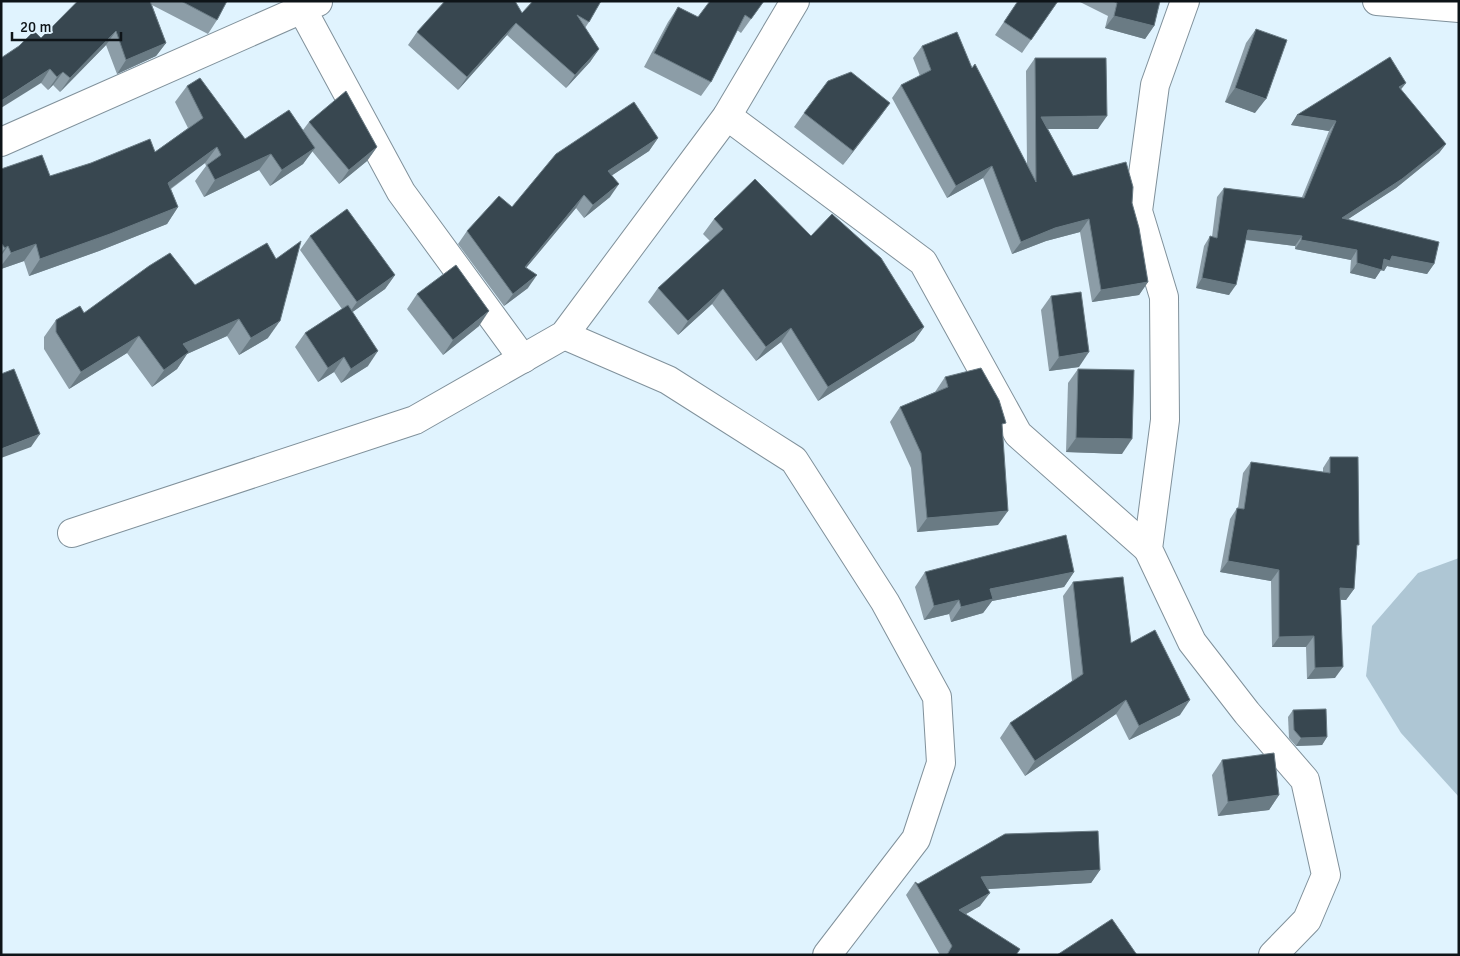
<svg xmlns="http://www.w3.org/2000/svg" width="1460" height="956" font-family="Signika,sans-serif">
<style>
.green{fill:#aec6d4}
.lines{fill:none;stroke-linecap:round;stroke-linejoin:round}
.minor-casing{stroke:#80919b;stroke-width:30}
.minor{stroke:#fff;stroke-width:28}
.wall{fill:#8c9da7}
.shaded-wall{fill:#6a7b84}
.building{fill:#384750;stroke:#6a7b84}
</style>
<rect width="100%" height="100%" fill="#e0f3fe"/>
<!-- green -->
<path class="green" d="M 1459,558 L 1459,797 L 1401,733 L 1366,676 L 1372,626 L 1418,573 Z"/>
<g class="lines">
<defs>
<g id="minor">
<path d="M 1185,1 L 1155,85 L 1138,211 L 1164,297 L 1165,420 L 1148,549 L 1192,642 L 1247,713 L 1305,780 L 1326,875 L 1307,920 L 1273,955"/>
<path d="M 1377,1 L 1459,8"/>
<path d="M 302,9 L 401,192 L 523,359"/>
<path d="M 727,116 L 923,262 L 1018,434 L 1148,549"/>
<path d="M 1,142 L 318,2"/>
<path d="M 564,335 L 668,380 L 794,460 L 885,602 L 937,697 L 941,763 L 916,839 L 827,955"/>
<path d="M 72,533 L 415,420 L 564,335 L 727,116 L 795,1"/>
</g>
</defs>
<!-- minor casing -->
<use href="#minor" class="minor-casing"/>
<!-- minor -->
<use href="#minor" class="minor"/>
</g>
<!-- wall -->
<g class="wall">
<path d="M 77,1 L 227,1 L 217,20 L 208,34 L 152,5 L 166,43 L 156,56 L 117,74 L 106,45 L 60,92 L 53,85 L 48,90 L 41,83 L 41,38 Z"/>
<path d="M 601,1 L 589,22 L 585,28 L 599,49 L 590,62 L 566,88 L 507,35 L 458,90 L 408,45 L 417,32 L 522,13 Z"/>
<path d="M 764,1 L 741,33 L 737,30 L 711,82 L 701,96 L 644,67 L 668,22 L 678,7 L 698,17 Z"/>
<path d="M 1018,1 L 1058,1 L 1022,53 L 995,35 Z"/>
<path d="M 1078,1 L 1160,1 L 1154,26 L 1145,39 L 1105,28 L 1108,16 Z"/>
<path d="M 1256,29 L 1255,113 L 1225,102 L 1246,43 Z"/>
<path d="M 922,46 L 972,68 L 1027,165 L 1026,71 L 1035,58 L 1098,129 L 1048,129 L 1073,176 L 1132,203 L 1148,282 L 1139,295 L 1092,302 L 1080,232 L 1046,241 L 1012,254 L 983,178 L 947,198 L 892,98 L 901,85 L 920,76 L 913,58 Z"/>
<path d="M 187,86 L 245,139 L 303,130 L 309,122 L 377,147 L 367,161 L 339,184 L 312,151 L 303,164 L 270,186 L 259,170 L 204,197 L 195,181 L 206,166 L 205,163 L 171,189 L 178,207 L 167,224 L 99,251 L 29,276 L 24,261 L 1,269 L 1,169 L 50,176 L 155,152 L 188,128 L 175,102 Z"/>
<path d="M 1401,90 L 1446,144 L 1439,153 L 1396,188 L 1348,219 L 1434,264 L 1427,274 L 1387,266 L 1384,271 L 1381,270 L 1375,279 L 1350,273 L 1351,260 L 1295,249 L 1295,246 L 1245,240 L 1229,295 L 1196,288 L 1204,246 L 1210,236 L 1212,237 L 1217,197 L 1224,188 L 1302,197 L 1329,131 L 1291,125 L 1297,115 Z"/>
<path d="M 890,103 L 843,165 L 794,127 L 804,113 Z"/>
<path d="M 658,138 L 649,151 L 612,175 L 610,197 L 584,218 L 576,208 L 526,268 L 528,288 L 504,306 L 458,244 L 467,231 L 512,207 Z"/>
<path d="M 714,219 L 811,236 L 924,327 L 914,341 L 818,401 L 781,342 L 756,361 L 712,304 L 678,335 L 648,302 L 658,288 L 710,241 L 703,234 Z"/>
<path d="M 310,236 L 395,275 L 385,289 L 352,312 L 368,366 L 341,383 L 334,372 L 318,382 L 295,347 L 305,333 L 342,309 L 300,250 Z"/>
<path d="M 195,285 L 268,338 L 239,355 L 227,336 L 187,354 L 177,369 L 152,387 L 127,353 L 69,389 L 44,349 L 44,337 L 56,320 Z"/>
<path d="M 417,294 L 479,326 L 443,355 L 407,309 Z"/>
<path d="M 1051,296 L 1079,367 L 1049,371 L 1041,310 Z"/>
<path d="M 1078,369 L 1122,454 L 1066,452 L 1068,383 Z"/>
<path d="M 945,377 L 1002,427 L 998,525 L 917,532 L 911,468 L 890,422 L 900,407 L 935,392 Z"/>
<path d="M 1330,457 L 1357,547 L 1354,589 L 1346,600 L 1340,600 L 1335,678 L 1307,679 L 1306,647 L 1272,647 L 1271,581 L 1220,572 L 1230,519 L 1237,508 L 1238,508 L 1243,473 L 1251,462 L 1323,472 L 1323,468 Z"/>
<path d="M 925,572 L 1074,572 L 1064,587 L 992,601 L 983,613 L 951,622 L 949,614 L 924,620 L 915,587 Z"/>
<path d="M 1073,582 L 1131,643 L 1180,715 L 1129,740 L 1116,714 L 1025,776 L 1000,738 L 1010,723 L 1072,681 L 1063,596 Z"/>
<path d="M 1293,710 L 1327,737 L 1322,745 L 1296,746 L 1289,738 L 1288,717 Z"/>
<path d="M 1222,760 L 1279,795 L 1269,810 L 1218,816 L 1212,775 Z"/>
<path d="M 1100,870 L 1091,883 L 988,889 L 980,906 L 966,914 L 1016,955 L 940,955 L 906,895 L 915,882 L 918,884 Z"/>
</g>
<!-- shaded-wall -->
<g class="shaded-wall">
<path d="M 1114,16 L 1154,26 L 1145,39 L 1105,28 Z"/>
<path d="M 516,23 L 507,35 L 458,90 L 467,77 Z"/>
<path d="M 116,31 L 106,45 L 60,92 L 70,78 Z"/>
<path d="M 166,43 L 156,56 L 117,74 L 126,60 Z"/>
<path d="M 599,49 L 590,62 L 566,88 L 575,75 Z"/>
<path d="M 50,69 L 41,83 L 1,108 L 1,101 Z"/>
<path d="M 63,72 L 53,85 L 48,90 L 57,77 Z"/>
<path d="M 1406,83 L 1399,92 L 1399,87 Z"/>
<path d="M 1235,88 L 1266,99 L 1255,113 L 1225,102 Z"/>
<path d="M 890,103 L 880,117 L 843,165 L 853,151 Z"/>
<path d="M 1297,115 L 1336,121 L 1329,131 L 1291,125 Z"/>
<path d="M 1107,116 L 1098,129 L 1036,129 L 1041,117 Z"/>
<path d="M 658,138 L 649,151 L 599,184 L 608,171 Z"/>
<path d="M 1446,144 L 1439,153 L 1396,188 L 1336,227 L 1342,218 Z"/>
<path d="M 217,147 L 205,163 L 156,199 L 168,183 Z"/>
<path d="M 377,147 L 367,161 L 339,184 L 349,170 Z"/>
<path d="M 315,148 L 303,164 L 270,186 L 282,170 Z"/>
<path d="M 271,154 L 259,170 L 204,197 L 215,180 Z"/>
<path d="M 992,166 L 983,178 L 947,198 L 956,186 Z"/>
<path d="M 619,184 L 610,197 L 584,218 L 593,205 Z"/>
<path d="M 584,195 L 576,208 L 516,280 L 525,267 Z"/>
<path d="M 178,207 L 167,224 L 99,251 L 29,276 L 40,259 Z"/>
<path d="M 1089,219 L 1080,232 L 1046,241 L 1012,254 L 1021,242 L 1055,228 Z"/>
<path d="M 1248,230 L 1302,236 L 1295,246 L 1241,239 Z"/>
<path d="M 1301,240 L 1357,250 L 1351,260 L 1295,249 Z"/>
<path d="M 36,244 L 24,261 L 1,269 L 1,266 L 11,253 Z"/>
<path d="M 8,246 L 1,256 L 1,253 L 5,248 Z"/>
<path d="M 1392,256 L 1434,264 L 1427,274 L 1387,266 L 1384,271 L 1381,270 L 1375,279 L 1350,273 L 1357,263 L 1384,259 Z"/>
<path d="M 395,275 L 385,289 L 347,316 L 357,302 Z"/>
<path d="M 537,275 L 528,288 L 504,306 L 513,294 Z"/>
<path d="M 1202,278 L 1236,285 L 1229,295 L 1196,288 Z"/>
<path d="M 1148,282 L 1139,295 L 1092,302 L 1101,290 Z"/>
<path d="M 723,289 L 712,304 L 678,335 L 688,321 Z"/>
<path d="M 489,311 L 479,326 L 443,355 L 453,340 Z"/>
<path d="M 239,319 L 227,336 L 187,354 L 177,369 L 152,387 L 183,344 Z"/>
<path d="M 280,321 L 268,338 L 239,355 L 251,338 Z"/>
<path d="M 924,327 L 914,341 L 818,401 L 828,387 Z"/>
<path d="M 791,328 L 781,342 L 756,361 L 766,347 Z"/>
<path d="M 139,336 L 127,353 L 69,389 L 81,372 Z"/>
<path d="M 378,351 L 368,366 L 341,383 L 351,369 Z"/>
<path d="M 1089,352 L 1079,367 L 1049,371 L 1059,357 Z"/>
<path d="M 344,357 L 334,372 L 318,382 L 328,368 Z"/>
<path d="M 40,434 L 31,447 L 1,458 L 1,449 Z"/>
<path d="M 1076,438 L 1132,439 L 1122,454 L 1066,452 Z"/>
<path d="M 1008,511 L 998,525 L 917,532 L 927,518 Z"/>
<path d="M 1228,561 L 1279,570 L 1271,581 L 1220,572 Z"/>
<path d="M 1074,572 L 1064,587 L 992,601 L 983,613 L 951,622 L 961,607 L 990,589 Z"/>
<path d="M 1340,588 L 1354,589 L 1346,600 L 1332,599 Z"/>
<path d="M 959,600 L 949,614 L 924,620 L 934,606 Z"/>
<path d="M 1314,636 L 1306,647 L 1272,647 L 1279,637 Z"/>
<path d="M 1343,667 L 1335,678 L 1307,679 L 1315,668 Z"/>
<path d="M 1126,700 L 1116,714 L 1025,776 L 1035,761 Z"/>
<path d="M 1190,700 L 1180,715 L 1129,740 L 1139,726 Z"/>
<path d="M 1327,737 L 1322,745 L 1296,746 L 1301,738 Z"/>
<path d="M 1279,795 L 1269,810 L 1218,816 L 1228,802 Z"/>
<path d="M 1100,870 L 1091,883 L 971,890 L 981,877 Z"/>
<path d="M 990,893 L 980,906 L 950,923 L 959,910 Z"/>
</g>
<!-- building -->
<g class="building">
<path d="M 78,1 L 150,1 L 166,43 L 126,60 L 116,31 L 70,78 L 63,72 L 57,77 L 50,69 L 1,101 L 1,58 L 19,46 L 34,31 L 41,38 Z"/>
<path d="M 181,1 L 227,1 L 217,20 Z"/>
<path d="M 445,1 L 515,1 L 522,13 L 533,1 L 601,1 L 589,22 L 577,15 L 599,49 L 575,75 L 516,23 L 467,77 L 417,32 Z"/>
<path d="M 710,1 L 764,1 L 751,19 L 745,15 L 711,82 L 654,53 L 678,7 L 698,17 Z"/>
<path d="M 1018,1 L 1058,1 L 1031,40 L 1004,22 Z"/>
<path d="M 1113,1 L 1160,1 L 1154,26 L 1114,16 L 1117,3 Z"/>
<path d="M 1256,29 L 1287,40 L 1266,99 L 1235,88 Z"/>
<path d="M 957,32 L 972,68 L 975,64 L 1036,182 L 1035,58 L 1106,58 L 1107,116 L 1041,117 L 1073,176 L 1126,162 L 1133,187 L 1132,203 L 1139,228 L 1148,282 L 1101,290 L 1089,219 L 1055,228 L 1021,242 L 992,166 L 956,186 L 901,85 L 931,70 L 922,46 Z"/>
<path d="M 1390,57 L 1406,83 L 1399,87 L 1446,144 L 1402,179 L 1342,218 L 1439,242 L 1434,264 L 1392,256 L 1390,261 L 1384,259 L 1382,270 L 1357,263 L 1357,250 L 1301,240 L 1302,236 L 1248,230 L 1236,285 L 1202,278 L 1210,236 L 1217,238 L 1224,188 L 1304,198 L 1336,121 L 1297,115 Z"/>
<path d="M 851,72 L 890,103 L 853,151 L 804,113 L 828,81 Z"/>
<path d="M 200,78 L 245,139 L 289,110 L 315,148 L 282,170 L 271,154 L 215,180 L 207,165 L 221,155 L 217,147 L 168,183 L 178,207 L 110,234 L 40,259 L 36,244 L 11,253 L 8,246 L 5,248 L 1,243 L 1,169 L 42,155 L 50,176 L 91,163 L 150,139 L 155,152 L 203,118 L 187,86 Z"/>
<path d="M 346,91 L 377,147 L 349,170 L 309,122 Z"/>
<path d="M 634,102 L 658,138 L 608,171 L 619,184 L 593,205 L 584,195 L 525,267 L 537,275 L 513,294 L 467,231 L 499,196 L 512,207 L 556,154 Z"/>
<path d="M 755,179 L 811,236 L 832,214 L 881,258 L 924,327 L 828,387 L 791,328 L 766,347 L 723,289 L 688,321 L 658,288 L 723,229 L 714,219 Z"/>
<path d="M 347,209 L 395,275 L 357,302 L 310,236 Z"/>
<path d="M 301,241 L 280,321 L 251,338 L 239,319 L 183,344 L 189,352 L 164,370 L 139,336 L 81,372 L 56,332 L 56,320 L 80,306 L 84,313 L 149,266 L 170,253 L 195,285 L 267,243 L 276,259 Z"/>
<path d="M 456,265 L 489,311 L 453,340 L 417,294 Z"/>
<path d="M 1081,292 L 1089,352 L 1059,357 L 1051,296 Z"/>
<path d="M 348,305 L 378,351 L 351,369 L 344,357 L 328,368 L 305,333 Z"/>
<path d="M 981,368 L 999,400 L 1006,423 L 1002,424 L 1008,511 L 927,518 L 921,453 L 900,407 L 948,387 L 945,377 Z"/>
<path d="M 14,369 L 40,434 L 1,449 L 1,374 Z"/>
<path d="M 1078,369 L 1134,370 L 1132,439 L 1076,438 Z"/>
<path d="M 1330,457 L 1358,457 L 1359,545 L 1357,545 L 1354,589 L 1340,588 L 1343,667 L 1315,668 L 1314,636 L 1279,637 L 1279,570 L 1228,561 L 1237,508 L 1244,509 L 1251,462 L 1330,473 Z"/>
<path d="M 1066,535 L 1074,572 L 990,589 L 993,599 L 961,607 L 959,600 L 934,606 L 925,572 Z"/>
<path d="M 1123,577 L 1131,643 L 1155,630 L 1190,700 L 1139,726 L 1126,700 L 1035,761 L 1010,723 L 1083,674 L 1073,582 Z"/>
<path d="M 1326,709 L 1327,737 L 1301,738 L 1294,730 L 1293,710 Z"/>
<path d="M 1274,753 L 1279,795 L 1228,802 L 1222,760 Z"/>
<path d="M 1098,831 L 1100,870 L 981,877 L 990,893 L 959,910 L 1020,949 L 1016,955 L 947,955 L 952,946 L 915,882 L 918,884 L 1005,834 Z"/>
<path d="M 1112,919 L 1137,955 L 1057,955 Z"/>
</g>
<!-- border -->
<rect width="1460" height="956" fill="none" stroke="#0e1418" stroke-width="5"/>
<!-- scale -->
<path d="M12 32v8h109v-8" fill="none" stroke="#0e1418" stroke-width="2.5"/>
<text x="20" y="32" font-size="15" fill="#0e1418" stroke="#e0f3fe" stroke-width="4" paint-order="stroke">20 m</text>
</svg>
